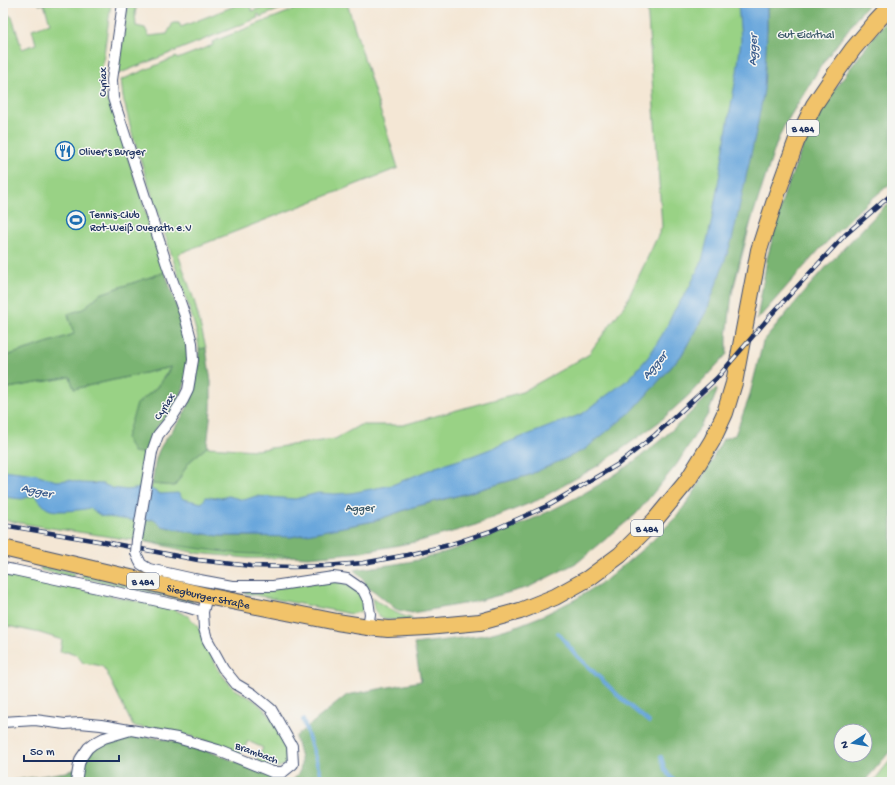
<svg xmlns="http://www.w3.org/2000/svg" width="895" height="785" font-family="'Gochi Hand',sans-serif">
<style>
.green{fill:#99d285;stroke:#5a8072}
.forest{fill:#7ab472;stroke:#4a7268;fill-rule:evenodd}
.water{fill:#6aa7dc;stroke:#426b9d}
.lines{fill:none;stroke-linecap:round;stroke-linejoin:round}
.stream{stroke:#6aa7dc;stroke-width:4}
.minor-casing{stroke:#3c4b70;stroke-width:12}
.primary-casing{stroke:#3c4b70;stroke-width:18}
.minor{stroke:#fff;stroke-width:10}
.primary{stroke:#f1c36a;stroke-width:16}
.rail-casing{stroke:#1b2f5e;stroke-width:4.5}
.rail{stroke:#f6f6f2;stroke-width:3;stroke-dasharray:9;stroke-linecap:butt}
.minor-bridge-casing{stroke:#3c4b70;stroke-width:12;stroke-linecap:butt}
.minor-bridge{stroke:#fff;stroke-width:10}
.labels{text-anchor:middle;stroke-width:3;stroke-linejoin:round;paint-order:stroke}
.shield{fill:#f6f6f2;stroke:#5d6b8a;stroke-width:1}
.shield-label{font-size:10px;font-weight:bold;fill:#1b2f5e}
.park-label{font-size:11px;fill:#3a5868;stroke:#f6f6f2}
.street-label{font-size:11px;fill:#1b2f5e;stroke:#f6f6f2}
.poi-label{font-size:11px;fill:#1b2f5e;stroke:#f6f6f2;text-anchor:start}
.water-label{font-size:12px;font-style:italic;fill:#37598a;stroke:#f6f6f2}
</style>
<rect width="100%" height="100%" fill="#f6f6f2"/>
<filter id="ink" filterUnits="userSpaceOnUse"><feTurbulence type="fractalNoise" baseFrequency=".025" numOctaves="2"/><feDisplacementMap in="SourceGraphic" scale="8" xChannelSelector="R" yChannelSelector="G"/><feConvolveMatrix kernelMatrix="1 2 1 2 8 2 1 2 1" color-interpolation-filters="sRGB"/></filter>
<filter id="wash" filterUnits="userSpaceOnUse"><feTurbulence type="fractalNoise" baseFrequency=".012" numOctaves="4" result="noise"/><feDisplacementMap in="SourceGraphic" scale="16" xChannelSelector="R" yChannelSelector="G"/><feGaussianBlur stdDeviation="0.9" result="paint"/><feColorMatrix in="noise" values="0 0 0 0 0 0 0 0 0 0 0 0 0 0 0 0 0 1.4 0 .05"/><feComposite in="paint" operator="in"/></filter>
<g filter="url(#wash)">
<rect width="100%" height="100%" fill="#f4e7d5"/>
<!-- green -->
<g class="green">
<path d="M 39,3 L 111,3 L 100,83 L 115,117 L 165,272 L 100,294 L 83,309 L 68,314 L 74,334 L 3,357 L 3,52 L 6,48 L 3,39 L 3,17 L 9,15 L 12,17 L 22,49 L 36,44 L 32,29 L 50,23 L 44,4 L 39,5 Z"/>
<path d="M 128,3 L 137,3 L 135,14 L 136,26 L 145,28 L 149,36 L 167,34 L 173,23 L 179,23 L 181,27 L 242,3 L 249,3 L 252,11 L 274,3 L 296,3 L 260,17 L 259,14 L 257,15 L 258,18 L 118,74 Z"/>
<path d="M 311,3 L 347,3 L 398,168 L 178,254 L 194,300 L 206,348 L 199,349 L 197,334 L 193,320 L 133,137 L 123,97 L 121,80 L 176,57 L 177,59 L 213,45 L 212,42 Z"/>
<path d="M 647,3 L 870,3 L 862,11 L 822,64 L 784,126 L 780,82 L 755,206 L 734,286 L 719,329 L 682,387 L 339,548 L 281,558 L 248,558 L 197,553 L 133,539 L 132,540 L 38,526 L 3,520 L 3,389 L 70,377 L 74,389 L 171,367 L 155,389 L 137,404 L 147,454 L 142,487 L 151,488 L 152,484 L 175,486 L 189,462 L 207,447 L 256,450 L 335,439 L 360,425 L 403,425 L 522,392 L 588,355 L 626,303 L 662,227 Z"/>
<path d="M 40,567 L 63,570 L 74,573 L 74,576 L 71,577 L 41,570 Z"/>
<path d="M 3,573 L 173,609 L 188,616 L 197,625 L 219,671 L 227,681 L 235,689 L 255,701 L 267,712 L 283,737 L 288,750 L 288,758 L 285,765 C 274,770 266,766 257,760 L 263,748 L 248,741 L 241,754 L 225,748 L 191,736 L 133,726 L 107,673 L 103,667 L 97,665 L 83,663 C 75,652 73,652 60,652 L 62,640 L 40,633 L 3,625 Z"/>
<path d="M 83,574 L 192,600 L 195,603 L 82,578 L 81,576 Z"/>
<path d="M 332,581 L 345,583 L 361,594 L 365,602 L 364,608 L 360,612 L 351,614 L 244,593 L 244,590 Z"/>
<path d="M 372,598 C 385,606 396,615 411,618 L 412,620 C 398,620 379,623 374,608 C 373,605 373,601 372,598 Z"/>
<path d="M 892,758 L 892,782 L 873,782 Z"/>
</g>
<!-- forest -->
<g class="forest">
<path d="M 767,3 L 870,3 L 862,11 L 822,64 L 784,126 L 777,142 L 744,242 L 732,293 L 727,337 L 727,354 L 688,396 L 659,422 L 601,464 L 538,500 L 473,526 L 420,541 L 362,552 L 308,557 L 231,553 L 142,541 L 146,520 L 154,519 L 162,526 L 190,532 L 220,536 L 251,536 L 348,526 L 374,521 L 413,507 L 464,494 L 529,475 L 632,411 L 681,356 L 707,310 L 767,30 Z"/>
<path d="M 892,15 L 892,182 L 861,208 L 819,250 L 757,320 L 767,259 L 784,195 L 803,146 L 825,102 L 884,23 Z"/>
<path d="M 892,202 L 892,749 L 864,782 L 290,782 C 308,770 300,754 295,737 L 347,695 L 421,681 L 414,644 L 485,635 L 514,627 L 542,616 L 576,599 L 606,580 L 651,542 L 678,515 L 695,491 L 723,439 L 735,435 L 749,398 L 763,342 L 809,286 L 841,251 L 885,206 ZM 841,731 L 865,731 L 865,755 L 841,755 Z"/>
<path d="M 165,272 L 185,331 L 189,363 L 187,377 L 180,398 L 170,414 L 158,426 L 149,444 L 147,454 L 133,452 L 126,438 L 137,404 L 155,389 L 162,381 L 171,367 L 74,389 L 70,377 L 3,389 L 3,357 L 74,334 L 68,314 L 83,309 L 100,294 Z"/>
<path d="M 206,348 L 211,382 L 211,410 L 207,447 L 189,462 L 175,486 L 152,484 C 154,475 154,462 158,453 C 162,442 173,430 180,420 C 196,396 198,376 199,349 Z"/>
<path d="M 716,388 L 717,391 L 708,414 L 677,464 L 636,514 L 578,562 L 529,587 L 474,602 L 412,613 L 397,610 L 374,591 L 367,588 L 364,580 L 354,570 C 378,566 403,564 426,558 C 443,553 461,547 478,541 C 535,520 593,493 641,456 C 668,435 692,412 716,388 Z"/>
<path d="M 123,736 C 164,734 210,751 247,766 C 261,771 275,781 290,782 L 3,782 L 66,772 L 82,767 C 92,744 101,744 123,736 Z"/>
</g>
<!-- water -->
<path class="water" d="M 738,3 L 767,3 L 767,30 L 764,90 L 757,127 L 732,240 L 707,310 L 681,356 L 632,411 L 584,450 L 529,475 L 464,494 L 413,507 L 374,521 L 291,537 L 251,536 L 220,536 L 190,532 L 162,526 L 154,519 L 136,521 L 101,516 L 90,508 C 82,510 55,513 48,509 C 44,507 38,499 35,495 L 22,499 L 3,497 L 3,470 L 36,474 L 56,481 L 69,480 L 81,483 L 103,484 L 112,488 L 127,490 L 142,488 L 151,489 L 160,494 L 178,493 L 183,499 L 202,503 L 206,497 L 221,498 L 228,496 L 244,500 L 256,496 L 295,499 L 318,493 L 335,494 L 351,493 L 392,485 L 436,467 L 472,456 L 582,414 L 630,378 L 649,356 L 665,330 L 674,311 L 689,288 L 702,261 L 711,224 L 720,173 L 727,128 L 737,72 L 741,40 Z"/>
<g class="lines">
<!-- stream -->
<g class="stream">
<path d="M 558,633 L 577,656 L 625,702 L 649,722"/>
<path d="M 303,720 L 323,782"/>
<path d="M 661,757 L 665,770 L 675,782"/>
</g>
</g>
</g>
<g filter="url(#ink)">
<g class="lines">
<defs>
<g id="minor">
<path d="M 123,3 L 112,80 L 113,98 L 166,262 L 185,316 L 192,343 L 193,360 L 188,390 L 183,400 L 171,419 L 158,435 L 152,452"/>
<path d="M 139,560 L 141,564 L 149,569 L 194,579 L 232,586 L 273,586 L 333,577 L 341,578 L 347,579 L 363,590 L 368,600 L 370,614 L 368,627"/>
<path d="M 3,568 L 14,570 L 186,607 L 203,612"/>
<path d="M 3,722 L 35,720 L 65,724 L 80,723 L 101,725 L 129,730"/>
<path d="M 76,782 L 79,764 L 81,758 L 88,748 L 93,744 L 104,738 L 131,730 L 177,738 L 218,750 L 272,772 L 283,772 L 293,764 L 292,746 L 271,709 L 253,694 L 236,684 L 223,668 L 207,639 L 204,628 L 203,612 L 207,596"/>
</g>
<g id="primary">
<path id="s1" d="M 3,548 L 207,596 L 337,622 L 368,627 L 388,629 L 427,627 L 480,622 L 520,611 L 555,597 L 589,578 L 620,555 L 655,520 L 688,480 L 712,441 L 725,413 L 734,383 L 759,250 L 777,194 L 796,142 L 814,105 L 835,74 L 853,49 L 876,22 L 892,5"/>
</g>
</defs>
<!-- minor casing -->
<use href="#minor" class="minor-casing"/>
<!-- primary casing -->
<use href="#primary" class="primary-casing"/>
<!-- minor -->
<use href="#minor" class="minor"/>
<!-- primary -->
<use href="#primary" class="primary"/>
<defs>
<path id="rail" d="M 3,525 L 110,543 L 198,560 L 251,566 L 293,567 L 325,566 L 363,563 L 407,555 L 449,545 L 491,531 L 547,506 L 617,465 L 655,435 L 717,378 L 771,315 L 845,235 L 892,194"/>
</defs>
<!-- rail casing -->
<use href="#rail" class="rail-casing"/>
<!-- rail -->
<use href="#rail" class="rail"/>
<defs>
<path id="minor-bridge" d="M 139,560 L 136,553 L 137,540 L 152,452"/>
</defs>
<!-- minor-bridge casing -->
<use href="#minor-bridge" class="minor-bridge-casing"/>
<!-- minor-bridge -->
<use href="#minor-bridge" class="minor-bridge"/>
</g>
</g>
<!-- icons -->
<defs>
<symbol id="restaurant-ring" viewBox="-11 -11 22 22"><circle r="9.5" fill="#f6f6f2" stroke="#1f6fb2" stroke-width="1.5"/><path d="M-5-6h1v4h1v-4h1v4h1v-4h1v5L-1.5 .5V6h-2V.5L-5-1ZM5-6V6H3V1.5H1.5Q1.5-4 5-6Z" fill="#1f6fb2"/></symbol>
<symbol id="stadium-ring" viewBox="-11 -11 22 22"><circle r="9.5" fill="#f6f6f2" stroke="#1f6fb2" stroke-width="1.5"/><path d="M0-5a6.5 5 0 1 0 0 10a6.5 5 0 1 0 0-10ZM-3.5-1.8h7v3.6h-7Z" fill="#1f6fb2"/></symbol>
</defs>
<g fill-rule="evenodd">
<use href="#restaurant-ring" x="54" y="140" width="22" height="22"/>
<use href="#stadium-ring" x="65" y="209" width="22" height="22"/>
</g>
<g class="labels">
<!-- shield labels -->
<g class="shield">
<rect x="787" y="120" width="32" height="16" rx="3"/>
<rect x="631" y="520" width="32" height="16" rx="3"/>
<rect x="127" y="573" width="32" height="16" rx="3"/>
</g>
<g class="shield-label">
<text x="803" y="132">B 484</text>
<text x="647" y="532">B 484</text>
<text x="143" y="585">B 484</text>
</g>
<!-- park labels -->
<g class="park-label">
<text x="806" y="38">Gut Eichthal</text>
<text x="360" y="511">Agger</text>
</g>
<!-- street labels -->
<g class="street-label">
<text transform="translate(102 82) rotate(-89)" y="4">Cyriax</text>
<text transform="translate(164 406) rotate(-56)" y="4">Cyriax</text>
<text dy="4" stroke="none"><textPath href="#s1" startOffset="211">Siegburger Straße</textPath></text>
<text transform="translate(257 752) rotate(20)" y="4">Brambach</text>
</g>
<!-- poi labels -->
<g class="poi-label">
<text x="79" y="155">Oliver's Burger</text>
<text x="90" y="218">Tennis-Club<tspan x="90" dy="13">Rot-Weiß Overath e.V</tspan></text>
</g>
<!-- water labels -->
<g class="water-label">
<text transform="translate(752 50) rotate(-88)" y="4">Agger</text>
<text transform="translate(654 365) rotate(-50)" y="4">Agger</text>
<text transform="translate(37 490) rotate(13)" y="4">Agger</text>
</g>
</g>
<!-- margin -->
<rect width="895" height="785" fill="none" stroke="#f6f6f2" stroke-width="16"/>
<!-- north arrow -->
<g transform="translate(853 743) rotate(258)"><circle r="19" fill="#f6f6f2" stroke="#9ea6b7"/>
<path d="M0-3L7 15L0 10L-7 15Z" fill="#1f6fb2"/>
<text y="-6" font-size="11" font-weight="bold" text-anchor="middle" fill="#1b2f5e">N</text>
</g>
<!-- scale -->
<path d="M24 755v6h95v-6" fill="none" stroke="#1b2f5e" stroke-width="2"/>
<text x="30" y="755" font-size="12" fill="#1b2f5e" stroke="#f6f6f2" stroke-width="3" paint-order="stroke">50 m</text>
</svg>
